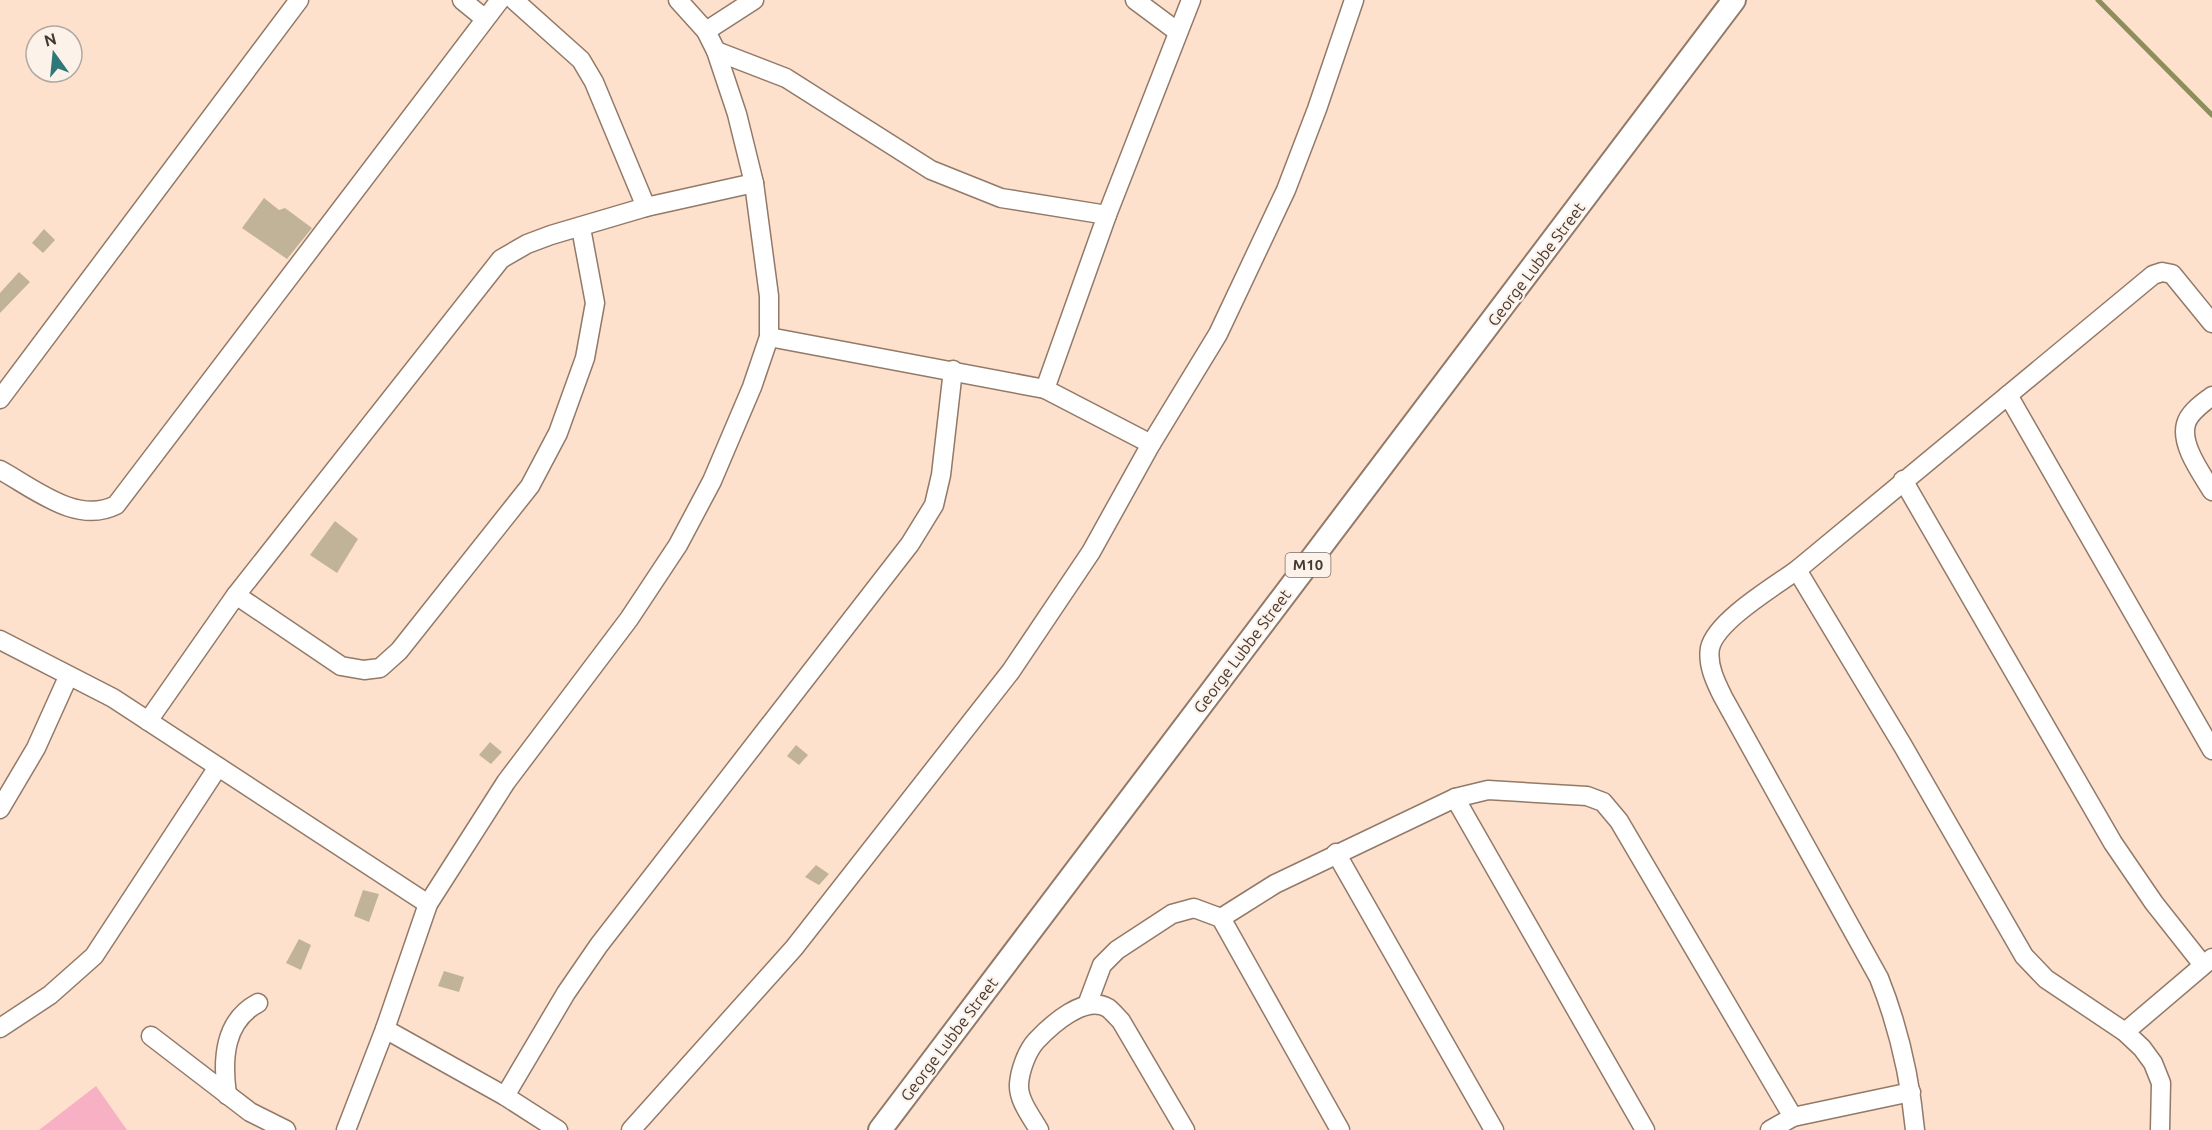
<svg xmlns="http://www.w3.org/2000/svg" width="2212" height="1130" font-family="Ubuntu,sans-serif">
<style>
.park{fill:#f8b1c4}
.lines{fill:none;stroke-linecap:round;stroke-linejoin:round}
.stream{stroke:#8d8e5c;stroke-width:5}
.building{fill:#c1b398}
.minor-casing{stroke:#927968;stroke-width:21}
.major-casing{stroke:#927968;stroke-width:26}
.minor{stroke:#fff;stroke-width:18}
.major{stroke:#fff;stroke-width:22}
.labels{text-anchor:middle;stroke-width:4.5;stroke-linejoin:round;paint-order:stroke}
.shield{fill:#fdf2ea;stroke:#7c7068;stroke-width:1.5}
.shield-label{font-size:15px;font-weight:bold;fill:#443931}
.street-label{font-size:16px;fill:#443931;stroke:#fdf2ea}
</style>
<rect width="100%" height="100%" fill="#fde1cd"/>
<!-- park -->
<path class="park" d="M 96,1086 L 127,1130 L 39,1130 Z"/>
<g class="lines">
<!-- stream -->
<path class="stream" d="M 2098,0 L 2212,115"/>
</g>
<!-- building -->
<g class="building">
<path d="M 264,198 L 279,210 L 285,208 L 312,228 L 287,259 L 242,228 Z"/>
<path d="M 44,229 L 55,240 L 43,253 L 32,243 Z"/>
<path d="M 19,272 L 30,282 L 0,313 L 0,293 Z"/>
<path d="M 335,521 L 358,539 L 337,573 L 310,555 Z"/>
<path d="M 490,742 L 502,752 L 491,764 L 479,755 Z"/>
<path d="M 796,745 L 808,755 L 799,765 L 787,756 Z"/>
<path d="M 816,865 L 829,874 L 819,885 L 805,877 Z"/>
<path d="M 363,890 L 379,894 L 369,922 L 354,916 Z"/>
<path d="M 299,939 L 311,945 L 301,970 L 286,963 Z"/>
<path d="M 444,971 L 464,977 L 459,992 L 438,986 Z"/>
</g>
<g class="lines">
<defs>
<g id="minor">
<path d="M 462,0 L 484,18"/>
<path d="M 514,0 L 581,60 L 594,82 L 646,207"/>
<path d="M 1135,0 L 1178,32"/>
<path d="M 706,31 L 754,0"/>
<path d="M 716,51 L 786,78 L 931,170 L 1001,198 L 1107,215"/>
<path d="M 769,337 L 1045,389 L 1151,444"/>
<path d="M 1045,389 L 1107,215 L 1191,0"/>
<path d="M 2008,395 L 2212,750"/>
<path d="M 2212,396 C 2203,403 2189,412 2186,424 C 2180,445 2202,474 2212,491"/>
<path d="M 0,399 L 299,0"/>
<path d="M 0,470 C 35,489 77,525 116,505 L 500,0"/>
<path d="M 1903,480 L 2113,843 L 2154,903 L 2203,965"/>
<path d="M 1797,570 L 1903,746 L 2024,956 L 2046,979 L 2125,1032 L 2142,1048 L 2153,1063 L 2161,1083 L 2160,1130"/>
<path d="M 236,595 L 341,666 L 364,670 L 380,668 L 399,651 L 530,486 L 558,433 L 585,358 L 595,303 L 581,228"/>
<path d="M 0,640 L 113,698 L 428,904"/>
<path d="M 148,721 L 236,595 L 501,259 L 527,244 L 551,235 L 646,207 L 754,183"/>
<path d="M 1455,798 L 1645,1130"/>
<path d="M 0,809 L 36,748 L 68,677"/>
<path d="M 1336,853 L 1494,1130"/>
<path d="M 1221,918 L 1275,884 L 1455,798 L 1488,790 L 1587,796 L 1603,802 L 1619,821 L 1793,1117"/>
<path d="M 1087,1005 L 1102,965 L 1117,950 L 1172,914 L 1194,908 L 1221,918 L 1340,1130"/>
<path d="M 0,1028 L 50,995 L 94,956 L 218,767"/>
<path d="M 385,1029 L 505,1096 L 558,1130"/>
<path d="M 2125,1032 L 2212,958"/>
<path d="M 151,1036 L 250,1112 L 286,1130"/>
<path d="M 227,1095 C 222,1059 224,1021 258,1003"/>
<path d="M 505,1096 L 566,993 L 599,945 L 910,544 L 934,505 L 941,475 L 953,370"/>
<path d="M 346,1130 L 385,1029 L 428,904 L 506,782 L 629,619 L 678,545 L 712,481 L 752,387 L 769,337 L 769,296 L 754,183 L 737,114 L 716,51 L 706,31 L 678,0"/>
<path d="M 631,1130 L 794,948 L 1011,671 L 1091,552 L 1151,444 L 1218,334 L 1286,190 L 1317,109 L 1354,0"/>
<path d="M 1039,1130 C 1031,1116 1018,1100 1019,1084 C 1020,1070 1027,1051 1036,1041 C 1051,1025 1085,994 1108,1008 C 1112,1011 1117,1017 1121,1021 L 1185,1130"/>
<path d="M 1770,1130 L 1793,1117 L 1911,1092"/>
<path d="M 1915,1130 C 1910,1077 1899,1028 1879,978 L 1723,697 C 1716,683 1707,665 1710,648 C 1716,621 1775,586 1797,570 L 2153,275 L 2162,272 L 2172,274 L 2212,323"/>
</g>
<path id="major" d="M 880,1130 L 1734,0"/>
</defs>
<!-- minor casing -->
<use href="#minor" class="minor-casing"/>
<!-- major casing -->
<use href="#major" class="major-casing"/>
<!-- minor -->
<use href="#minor" class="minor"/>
<!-- major -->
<use href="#major" class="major"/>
</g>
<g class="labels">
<!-- shield labels -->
<rect class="shield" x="1285.5" y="553" width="45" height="24" rx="4.5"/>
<g class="shield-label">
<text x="1308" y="570">M10</text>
</g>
<!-- street labels -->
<g class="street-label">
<text transform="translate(1536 264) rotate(-53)" y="6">George Lubbe Street</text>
<text transform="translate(1242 651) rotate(-53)" y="6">George Lubbe Street</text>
<text transform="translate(949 1039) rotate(-53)" y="6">George Lubbe Street</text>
</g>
</g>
<!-- north arrow -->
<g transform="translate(54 54) rotate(345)"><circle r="28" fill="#fdf2ea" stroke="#b3a8a0" stroke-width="1.5"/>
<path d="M0-4.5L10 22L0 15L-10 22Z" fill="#2e7878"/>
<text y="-9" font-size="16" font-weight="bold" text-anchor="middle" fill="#443931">N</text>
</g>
</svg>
